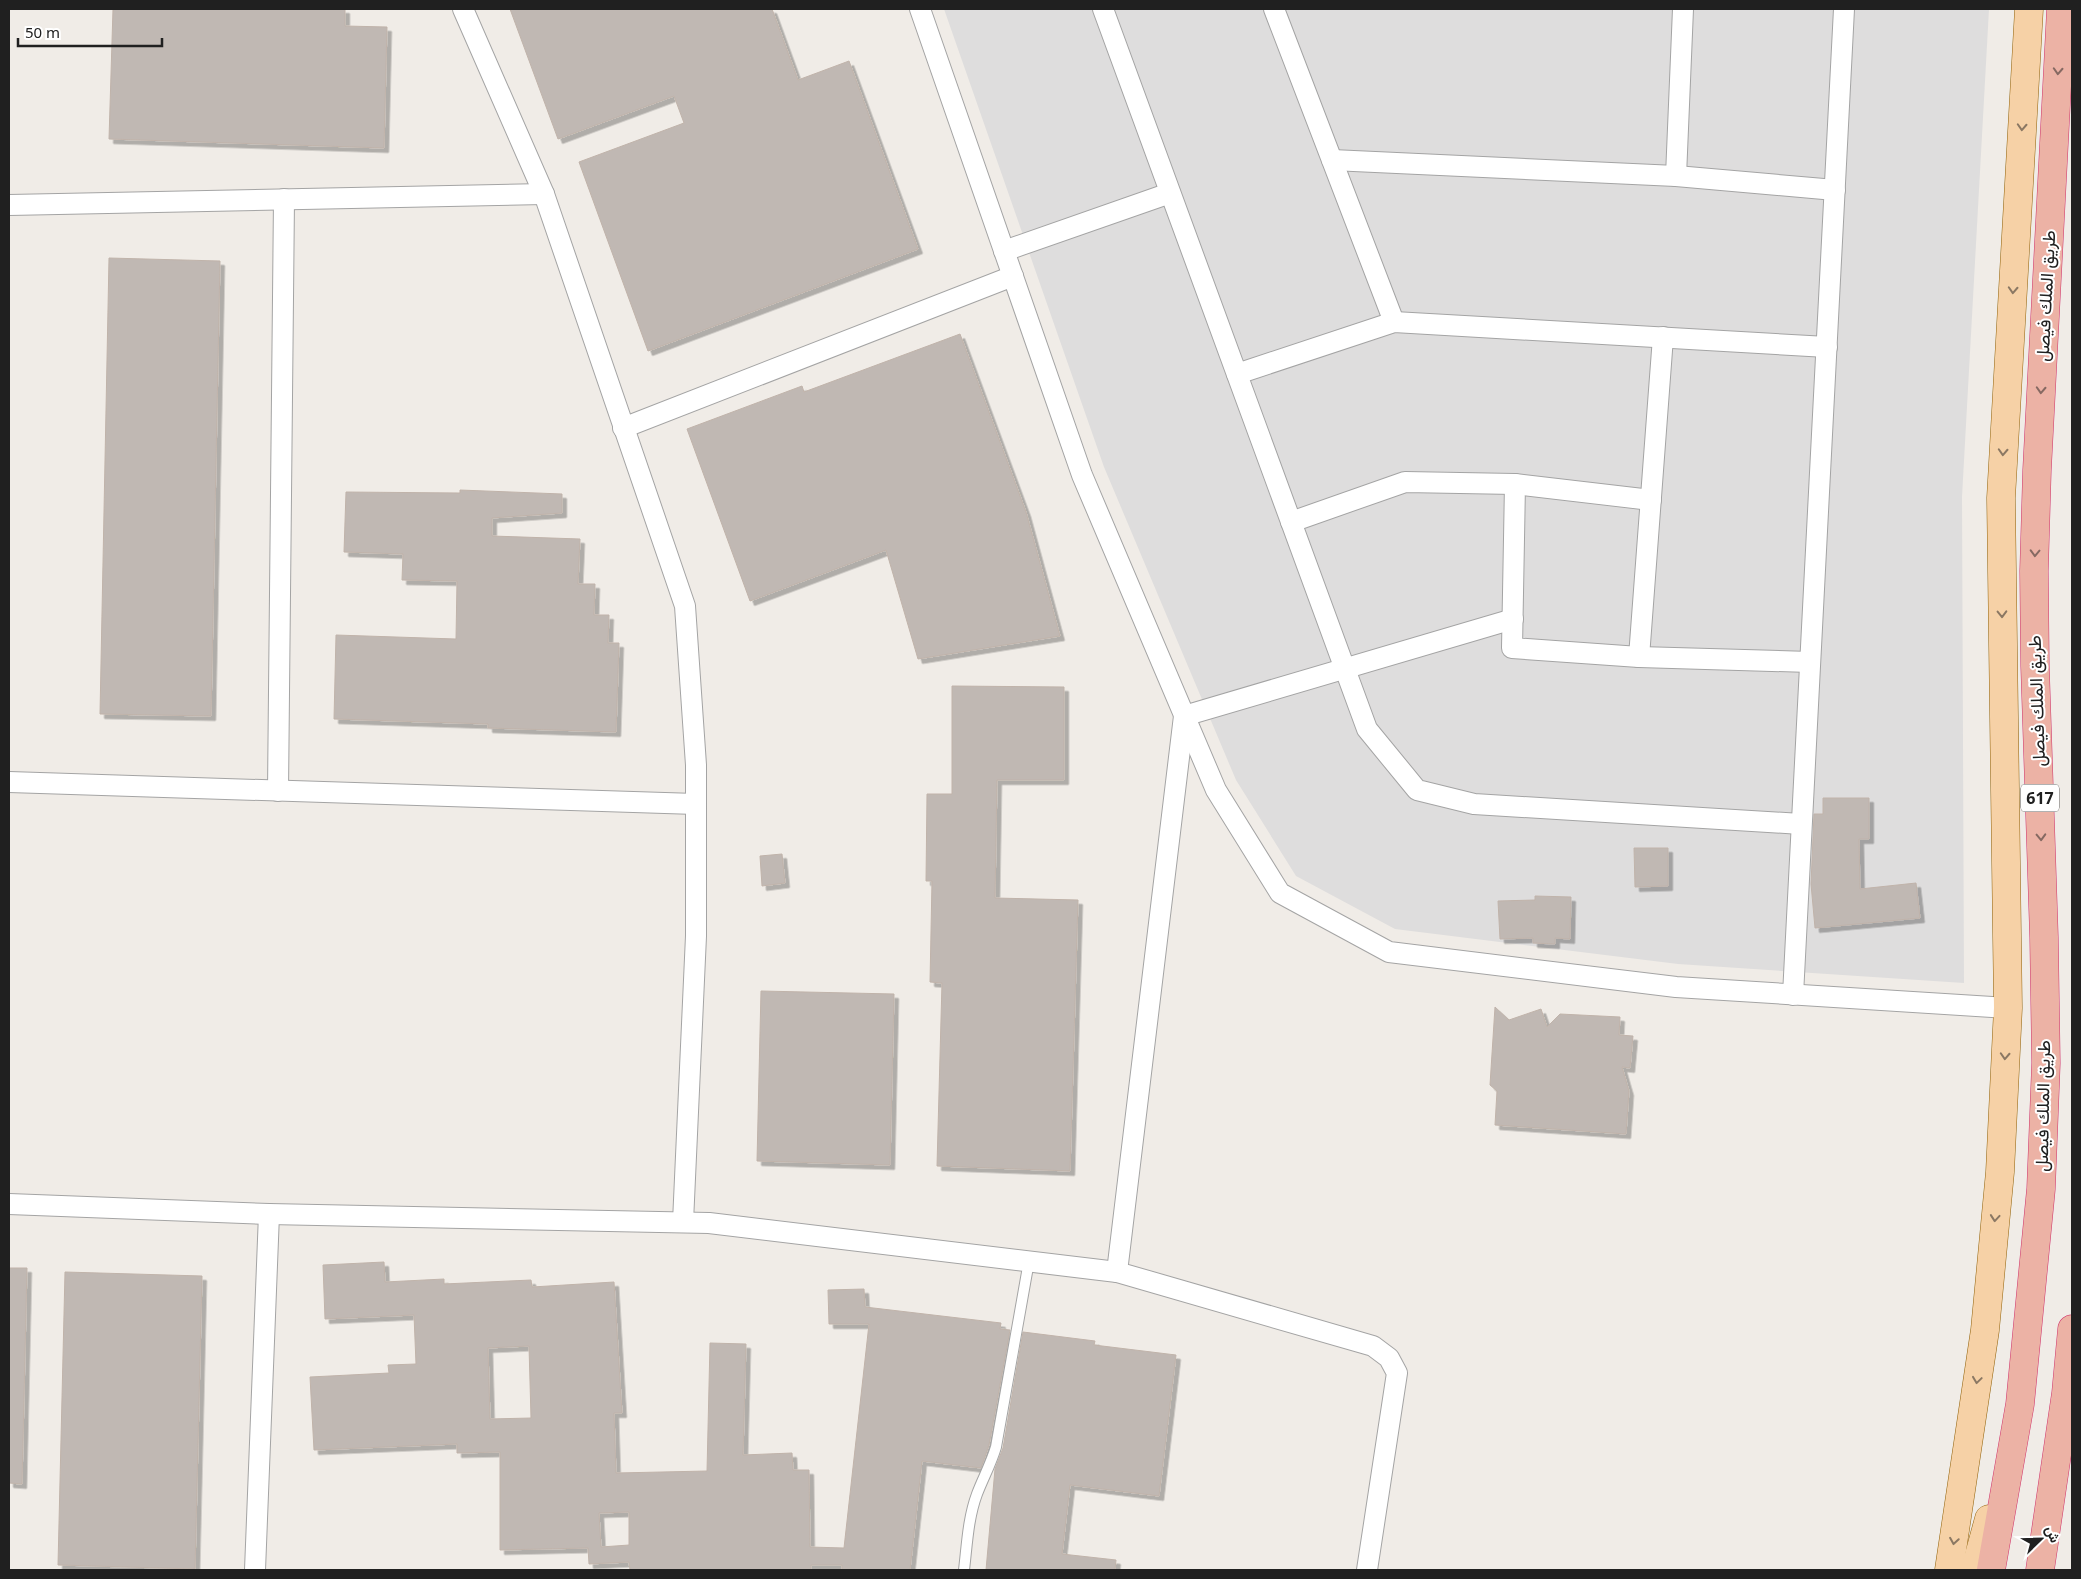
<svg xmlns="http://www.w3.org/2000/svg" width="2081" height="1579" font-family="'Noto Sans',Vazirmatn,sans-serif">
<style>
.residential{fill:#dedddd}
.building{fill:#c0b8b3;stroke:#c0b3aa;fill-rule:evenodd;filter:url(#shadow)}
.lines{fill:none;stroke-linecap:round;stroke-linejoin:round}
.service-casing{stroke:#a4a4a4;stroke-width:12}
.minor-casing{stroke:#a4a4a4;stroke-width:22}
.primary-casing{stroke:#91620a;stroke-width:29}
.trunk-casing{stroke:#cf326b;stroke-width:29}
.service{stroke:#fff;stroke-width:10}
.minor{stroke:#fff;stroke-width:20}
.primary{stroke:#f6d1a6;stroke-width:28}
.trunk{stroke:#ecb2a5;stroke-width:28}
.oneway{stroke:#866962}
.oneway2{stroke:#8b7863}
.labels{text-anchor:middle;stroke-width:4;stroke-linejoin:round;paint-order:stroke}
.shield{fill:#fff;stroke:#636363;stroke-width:1}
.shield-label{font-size:16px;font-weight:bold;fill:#202020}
.street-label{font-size:18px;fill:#202020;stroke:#fff}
</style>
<defs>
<filter id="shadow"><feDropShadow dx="4.5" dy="4.5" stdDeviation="0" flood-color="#0004"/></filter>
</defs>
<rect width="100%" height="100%" fill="#f0ece7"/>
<!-- residential -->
<path class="residential" d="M 944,9 L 1989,9 L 1962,497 L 1964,983 L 1678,964 L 1395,929 L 1296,876 L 1236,780 L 1104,467 Z"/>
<!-- building -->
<g class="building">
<path d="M 113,9 L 345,9 L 345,26 L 387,27 L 384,148 L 109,139 Z"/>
<path d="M 510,9 L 772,9 L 798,80 L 849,61 L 918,249 L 648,351 L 579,162 L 684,123 L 674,96 L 558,139 Z"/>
<path d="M 109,258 L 220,261 L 211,716 L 100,714 Z"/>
<path d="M 960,334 L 1026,512 L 1060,636 L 918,659 L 886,550 L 750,601 L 687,429 L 802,386 L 804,392 Z"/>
<path d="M 460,490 L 562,494 L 562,513 L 492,518 L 492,536 L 580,539 L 578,584 L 595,584 L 594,615 L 609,615 L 608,643 L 619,643 L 616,732 L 488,728 L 488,724 L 334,719 L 336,635 L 456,639 L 457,581 L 402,580 L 403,554 L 344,552 L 346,492 L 460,493 Z"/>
<path d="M 952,686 L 1064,687 L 1064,780 L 997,780 L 995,898 L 1078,900 L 1070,1171 L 937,1166 L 942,983 L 930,982 L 932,881 L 926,881 L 927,794 L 952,794 Z"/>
<path d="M 1823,798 L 1869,798 L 1869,839 L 1859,839 L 1860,889 L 1916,883 L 1920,918 L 1815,928 L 1811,884 L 1814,814 L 1823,814 Z"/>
<path d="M 1634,848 L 1668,848 L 1668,886 L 1635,887 Z"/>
<path d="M 782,854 L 785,883 L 762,886 L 760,856 Z"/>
<path d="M 1535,896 L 1571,897 L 1570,939 L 1555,938 L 1555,944 L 1533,943 L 1533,938 L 1500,939 L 1498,901 L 1535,900 Z"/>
<path d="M 761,991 L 894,994 L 890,1165 L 757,1161 Z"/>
<path d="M 1495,1007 L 1509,1020 L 1541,1009 L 1547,1027 L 1560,1014 L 1620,1017 L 1619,1035 L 1633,1036 L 1630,1068 L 1622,1067 L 1629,1091 L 1626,1134 L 1495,1125 L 1497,1091 L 1490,1085 Z"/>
<path d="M 384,1262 L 385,1282 L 444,1279 L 444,1284 L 531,1280 L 532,1287 L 614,1282 L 622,1413 L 614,1413 L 616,1473 L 707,1471 L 710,1343 L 746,1344 L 743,1455 L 792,1453 L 793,1470 L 809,1470 L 810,1547 L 844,1548 L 869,1324 L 829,1324 L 828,1290 L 864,1289 L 865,1307 L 1001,1323 L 1000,1329 L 1010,1330 L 989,1445 L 981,1468 L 922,1461 L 910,1570 L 842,1570 L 842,1565 L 811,1565 L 811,1570 L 630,1570 L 629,1562 L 589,1564 L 588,1548 L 500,1550 L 500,1452 L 457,1453 L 457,1444 L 314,1450 L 310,1377 L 389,1373 L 388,1365 L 416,1364 L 414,1315 L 325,1319 L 323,1265 ZM 529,1346 L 531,1418 L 490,1419 L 488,1348 ZM 629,1512 L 629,1545 L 601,1547 L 599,1513 Z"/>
<path d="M 9,1268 L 27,1268 L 22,1484 L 9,1483 Z"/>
<path d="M 65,1272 L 202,1276 L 195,1569 L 58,1565 Z"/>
<path d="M 1023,1332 L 1095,1341 L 1094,1345 L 1176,1355 L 1159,1496 L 1070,1485 L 1062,1554 L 1116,1560 L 1115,1570 L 986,1570 L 995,1469 L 1003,1448 Z"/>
</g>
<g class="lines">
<defs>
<path id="service" d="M 964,1570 C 967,1545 968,1518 977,1494 C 983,1478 991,1464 996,1447 L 1029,1261"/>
<g id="minor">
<path d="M 463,9 L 544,194 L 685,606 L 696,765 L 696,936 L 683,1222"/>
<path d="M 920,9 L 1082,475 L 1216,790 L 1280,893 L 1389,952 L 1676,987 L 2008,1008"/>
<path d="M 1103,9 L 1367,729 L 1417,790 L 1474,804 L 1801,824"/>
<path d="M 1274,9 L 1394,322"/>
<path d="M 1332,160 L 1676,176 L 1835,190"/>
<path d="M 1676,176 L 1683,9"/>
<path d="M 9,205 L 544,194"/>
<path d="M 1004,251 L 1170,193"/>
<path d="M 1237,374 L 1394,322 L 1827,347"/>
<path d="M 623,428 L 1013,276"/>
<path d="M 1515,484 L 1512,648 L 1639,657 L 1810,662"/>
<path d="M 1291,522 L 1405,482 L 1515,484 L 1651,500"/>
<path d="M 1639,657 L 1663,337"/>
<path d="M 9,782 L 696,804"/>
<path d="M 278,791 L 284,199"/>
<path d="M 1793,995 L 1844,9"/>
<path d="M 9,1204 L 269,1214 L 709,1223 L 1117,1272"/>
<path d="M 255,1570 L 269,1214"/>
<path d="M 1367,1570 L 1397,1373 L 1389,1358 L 1373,1346 L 1117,1272 L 1184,716 L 1513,619"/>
</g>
<g id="primary">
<path d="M 1949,1570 L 1985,1330 L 2000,1172 L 2008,1008 L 2001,498 L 2029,9"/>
<path d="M 1975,1570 L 1989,1519"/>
</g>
<g id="trunk">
<path d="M 1991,1570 L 2020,1404 L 2041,1189 L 2046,1063 L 2044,937 L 2035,666 L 2034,571 L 2037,470 L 2061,9"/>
<path d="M 2040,1570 L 2066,1393 L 2072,1329"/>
</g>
</defs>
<!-- service casing -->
<use href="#service" class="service-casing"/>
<!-- minor casing -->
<use href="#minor" class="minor-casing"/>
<!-- primary casing -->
<use href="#primary" class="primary-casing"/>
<!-- trunk casing -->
<use href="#trunk" class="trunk-casing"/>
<!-- service -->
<use href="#service" class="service"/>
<!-- minor -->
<use href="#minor" class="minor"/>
<!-- primary -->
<use href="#primary" class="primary"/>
<!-- trunk -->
<use href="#trunk" class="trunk"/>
</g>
<!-- one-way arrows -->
<defs><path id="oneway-chevron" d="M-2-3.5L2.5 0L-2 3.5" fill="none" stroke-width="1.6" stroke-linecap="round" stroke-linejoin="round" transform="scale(1.25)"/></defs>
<g class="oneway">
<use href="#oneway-chevron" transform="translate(2058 71) rotate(93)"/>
<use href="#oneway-chevron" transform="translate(2041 390) rotate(93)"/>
<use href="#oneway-chevron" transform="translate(2035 553) rotate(92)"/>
<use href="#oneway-chevron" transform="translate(2041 837) rotate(88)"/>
</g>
<g class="oneway2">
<use href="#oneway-chevron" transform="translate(2022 127) rotate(93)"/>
<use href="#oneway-chevron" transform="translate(2013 290) rotate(93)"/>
<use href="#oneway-chevron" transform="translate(2003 452) rotate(93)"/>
<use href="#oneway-chevron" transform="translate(2002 614) rotate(89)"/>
<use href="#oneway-chevron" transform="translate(2005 1056) rotate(93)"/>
<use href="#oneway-chevron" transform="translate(1995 1218) rotate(95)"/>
<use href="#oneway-chevron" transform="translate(1977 1380) rotate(98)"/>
<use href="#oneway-chevron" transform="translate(1954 1541) rotate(99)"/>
</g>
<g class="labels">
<!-- shield labels -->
<rect class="shield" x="2021" y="784.5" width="38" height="27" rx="4"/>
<g class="shield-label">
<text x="2040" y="804">617</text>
</g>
<!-- street labels -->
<g class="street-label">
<text transform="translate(2046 296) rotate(-87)" y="6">طريق الملك فيصل</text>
<text transform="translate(2037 701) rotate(-92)" y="6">طريق الملك فيصل</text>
<text transform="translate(2043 1106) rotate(-89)" y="6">طريق الملك فيصل</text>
</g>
</g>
<!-- border -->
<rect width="2081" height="1579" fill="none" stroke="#202020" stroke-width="20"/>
<!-- north arrow -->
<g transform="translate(2041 1539) rotate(67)" stroke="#ffffff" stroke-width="4" paint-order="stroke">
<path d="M0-4L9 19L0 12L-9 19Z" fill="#202020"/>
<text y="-8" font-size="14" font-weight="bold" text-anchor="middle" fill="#202020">ش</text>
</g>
<!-- scale -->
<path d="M18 38v8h144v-8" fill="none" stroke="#202020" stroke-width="2.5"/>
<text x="25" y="38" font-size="15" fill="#202020" stroke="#ffffff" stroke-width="4" paint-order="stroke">50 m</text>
</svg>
